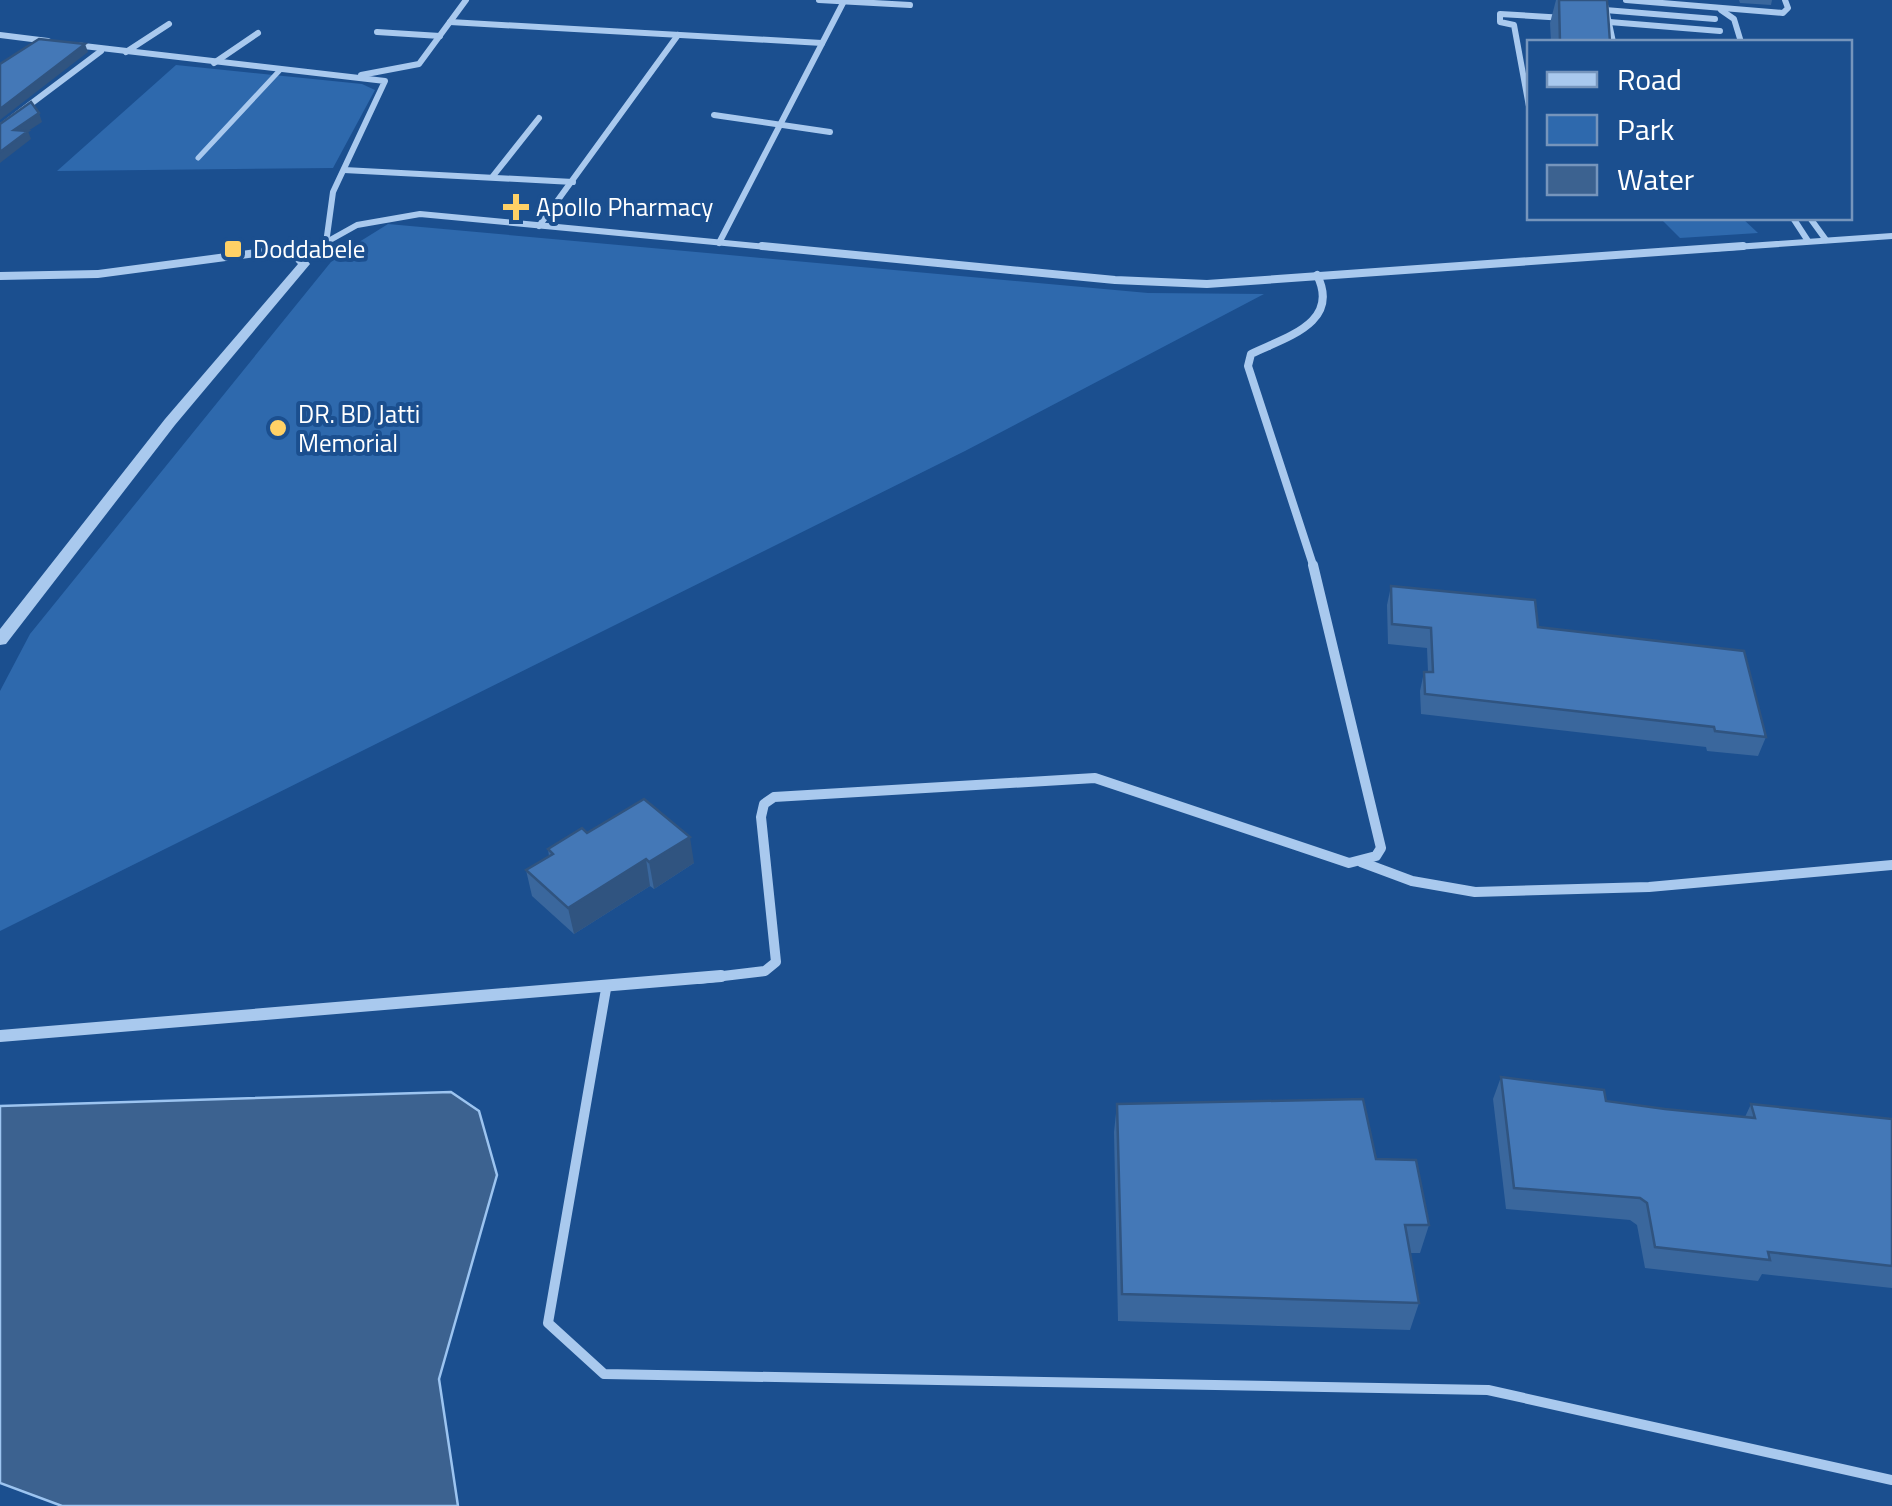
<svg xmlns="http://www.w3.org/2000/svg" width="1892" height="1506" font-family="'Titillium Web',sans-serif">
<style>
.green{fill:#2e69ad}
.water{fill:#3c6290;stroke:#9cc4f0;stroke-width:2.5}
.lines{fill:none;stroke-linecap:round;stroke-linejoin:round}
.service-far1{stroke:#a9c9ee;stroke-width:5}
.service{stroke:#a9c9ee;stroke-width:10}
.minor-far3{stroke:#a9c9ee;stroke-width:6}
.minor-far2{stroke:#a9c9ee;stroke-width:8}
.minor-far1{stroke:#a9c9ee;stroke-width:10}
.minor{stroke:#a9c9ee;stroke-width:12}
.tertiary{fill:#a9c9ee;fill-rule:evenodd}
.wall{fill:#3a679d}
.shaded-wall{fill:#305480}
.building{fill:#4478b7;stroke:#305480;stroke-width:2.5}
.poi-dot{fill:#ffd166;stroke:#1b4f8f;stroke-width:4}
.labels{text-anchor:middle;stroke-width:8;stroke-linejoin:round;paint-order:stroke}
.far-poi-label{font-size:25px;fill:#fff;stroke:#1b4f8f;text-anchor:start}
</style>
<rect width="100%" height="100%" fill="#1b4f8f"/>
<!-- green -->
<g class="green">
<path d="M 176,65 L 362,84 L 375,90 L 333,168 L 57,171 Z"/>
<path d="M 1660,218 L 1742,218 L 1758,233 L 1680,238 Z"/>
<path d="M 388,224 L 1148,293 L 1264,294 L 965,451 L 0,931 L 0,691 L 30,634 L 335,257 Z"/>
</g>
<!-- water -->
<path class="water" d="M 451,1092 L 479,1111 L 497,1175 L 439,1379 L 458,1506 L 62,1506 L 0,1483 L 0,1106 Z"/>
<g class="lines">
<!-- service-far1 -->
<path class="service-far1" d="M 198,158 L 280,70"/>
<!-- service -->
<path class="service" d="M 606,989 L 548,1323 L 604,1374 L 1488,1390 L 1892,1480"/>
<!-- minor-far3 -->
<g class="minor-far3">
<path d="M 819,0 L 910,5"/>
<path d="M 1604,0 L 1613,42"/>
<path d="M 1626,0 L 1783,13 L 1788,8 L 1785,0"/>
<path d="M 1605,10 L 1715,19"/>
<path d="M 1721,10 L 1734,19 L 1741,42"/>
<path d="M 1597,21 L 1720,31"/>
<path d="M 450,22 L 822,43"/>
<path d="M 377,32 L 440,36"/>
<path d="M 0,35 L 48,41"/>
<path d="M 75,45 L 385,81 L 333,192 L 327,236"/>
<path d="M 126,52 L 169,24"/>
<path d="M 214,63 L 258,33"/>
<path d="M 361,75 L 419,64 L 466,0"/>
<path d="M 1530,112 L 1514,25 L 1500,22 L 1500,14 L 1565,18"/>
<path d="M 714,115 L 830,132"/>
<path d="M 0,127 L 101,51"/>
<path d="M 344,170 L 573,182"/>
<path d="M 493,176 L 539,118"/>
<path d="M 1793,218 L 1808,241"/>
<path d="M 1810,218 L 1826,240"/>
<path d="M 539,226 L 678,35"/>
<path d="M 719,243 L 844,1"/>
<path d="M 314,249 L 357,225 L 420,214 L 788,249"/>
<path d="M 1707,249 L 1892,236"/>
</g>
<!-- minor-far2 -->
<g class="minor-far2">
<path d="M 762,246 L 1115,280 L 1207,284 L 1743,246"/>
<path d="M 303,258 L 317,246"/>
<path d="M 1314,568 L 1248,366 L 1251,354 C 1286,337 1341,323 1317,275"/>
</g>
<!-- minor-far1 -->
<g class="minor-far1">
<path d="M 1361,862 L 1412,881 L 1475,892 L 1649,887 L 1892,865"/>
<path d="M 698,979 L 765,971 L 776,962 L 761,817 L 764,804 L 774,797 L 1095,778 L 1349,863 L 1376,856 L 1381,848 L 1313,565"/>
</g>
<!-- minor -->
<path class="minor" d="M 0,1036 L 721,976"/>
<!-- tertiary -->
<path class="tertiary" d="M 264,248 L 299,250 L 310,264 L 175,425 L 6,644 L 0,645 L 0,629 L 165,419 L 298,264 L 291,257 L 264,256 L 98,278 L 0,280 L 0,272 L 98,270 Z"/>
</g>
<!-- wall -->
<g class="wall">
<path d="M 1556,0 L 1607,0 L 1610,42 L 1551,42 L 1550,23 Z"/>
<path d="M 1739,0 L 1772,0 L 1771,5 L 1740,3 Z"/>
<path d="M 1391,586 L 1538,627 L 1766,737 L 1758,756 L 1707,751 L 1706,747 L 1421,714 L 1420,691 L 1424,672 L 1428,672 L 1427,648 L 1388,644 L 1387,605 Z"/>
<path d="M 587,833 L 694,863 L 654,889 L 650,886 L 574,934 L 532,896 L 526,870 L 549,856 L 548,849 Z"/>
<path d="M 1501,1077 L 1606,1101 L 1665,1109 L 1745,1117 L 1751,1104 L 1892,1119 L 1892,1288 L 1762,1274 L 1758,1281 L 1645,1268 L 1637,1225 L 1630,1220 L 1506,1209 L 1493,1099 Z"/>
<path d="M 1117,1104 L 1376,1159 L 1429,1225 L 1420,1253 L 1410,1253 L 1419,1303 L 1410,1330 L 1118,1321 L 1114,1132 Z"/>
</g>
<!-- shaded-wall -->
<g class="shaded-wall">
<path d="M 85,44 L 88,52 L 0,120 L 0,109 Z"/>
<path d="M 39,113 L 42,122 L 28,131 L 31,139 L 0,163 L 0,152 L 14,130 Z"/>
<path d="M 690,837 L 694,863 L 654,889 L 649,862 Z"/>
<path d="M 646,859 L 650,886 L 574,934 L 568,908 Z"/>
</g>
<!-- building -->
<g class="building">
<path d="M 1559,0 L 1607,0 L 1610,42 L 1560,42 Z"/>
<path d="M 39,39 L 85,44 L 0,109 L 0,64 Z"/>
<path d="M 31,102 L 39,113 L 14,130 L 28,131 L 0,152 L 0,124 Z"/>
<path d="M 1391,586 L 1535,600 L 1538,627 L 1744,651 L 1766,737 L 1715,731 L 1714,727 L 1425,694 L 1424,672 L 1433,672 L 1431,628 L 1392,624 Z"/>
<path d="M 644,799 L 690,837 L 649,862 L 646,859 L 568,908 L 526,870 L 553,854 L 548,849 L 582,828 L 587,833 Z"/>
<path d="M 1501,1077 L 1604,1090 L 1606,1101 L 1665,1109 L 1755,1118 L 1751,1104 L 1892,1119 L 1892,1266 L 1768,1252 L 1770,1260 L 1655,1247 L 1647,1203 L 1640,1198 L 1514,1188 Z"/>
<path d="M 1363,1099 L 1376,1159 L 1416,1160 L 1429,1225 L 1405,1225 L 1419,1303 L 1122,1294 L 1117,1104 Z"/>
</g>
<!-- markers -->
<g class="poi-dot">
<path d="M511 192h10v10h10v10h-10v10h-10v-10h-10v-10h10z"/>
<rect x="223" y="239" width="20" height="20" rx="5"/>
<circle cx="278" cy="428" r="10"/>
</g>
<g class="labels">
<!-- far-poi labels -->
<g class="far-poi-label">
<text x="536" y="216">Apollo Pharmacy</text>
<text x="253" y="258">Doddabele</text>
<text x="298" y="423">DR. BD Jatti<tspan x="298" dy="29">Memorial</tspan></text>
</g>
</g>
<!-- legend -->
<rect x="1527" y="40" width="325" height="180" fill="#1b4f8f" stroke="#7695bc" stroke-width="2.5"/>
<rect x="1547" y="72" width="50" height="15" fill="#a9c9ee" stroke="#7695bc" stroke-width="2.5"/>
<text x="1617" y="90" font-size="30" fill="#ffffff">Road</text>
<rect x="1547" y="115" width="50" height="30" fill="#2e69ad" stroke="#7695bc" stroke-width="2.5"/>
<text x="1617" y="140" font-size="30" fill="#ffffff">Park</text>
<rect x="1547" y="165" width="50" height="30" fill="#3c6290" stroke="#7695bc" stroke-width="2.5"/>
<text x="1617" y="190" font-size="30" fill="#ffffff">Water</text>
</svg>
